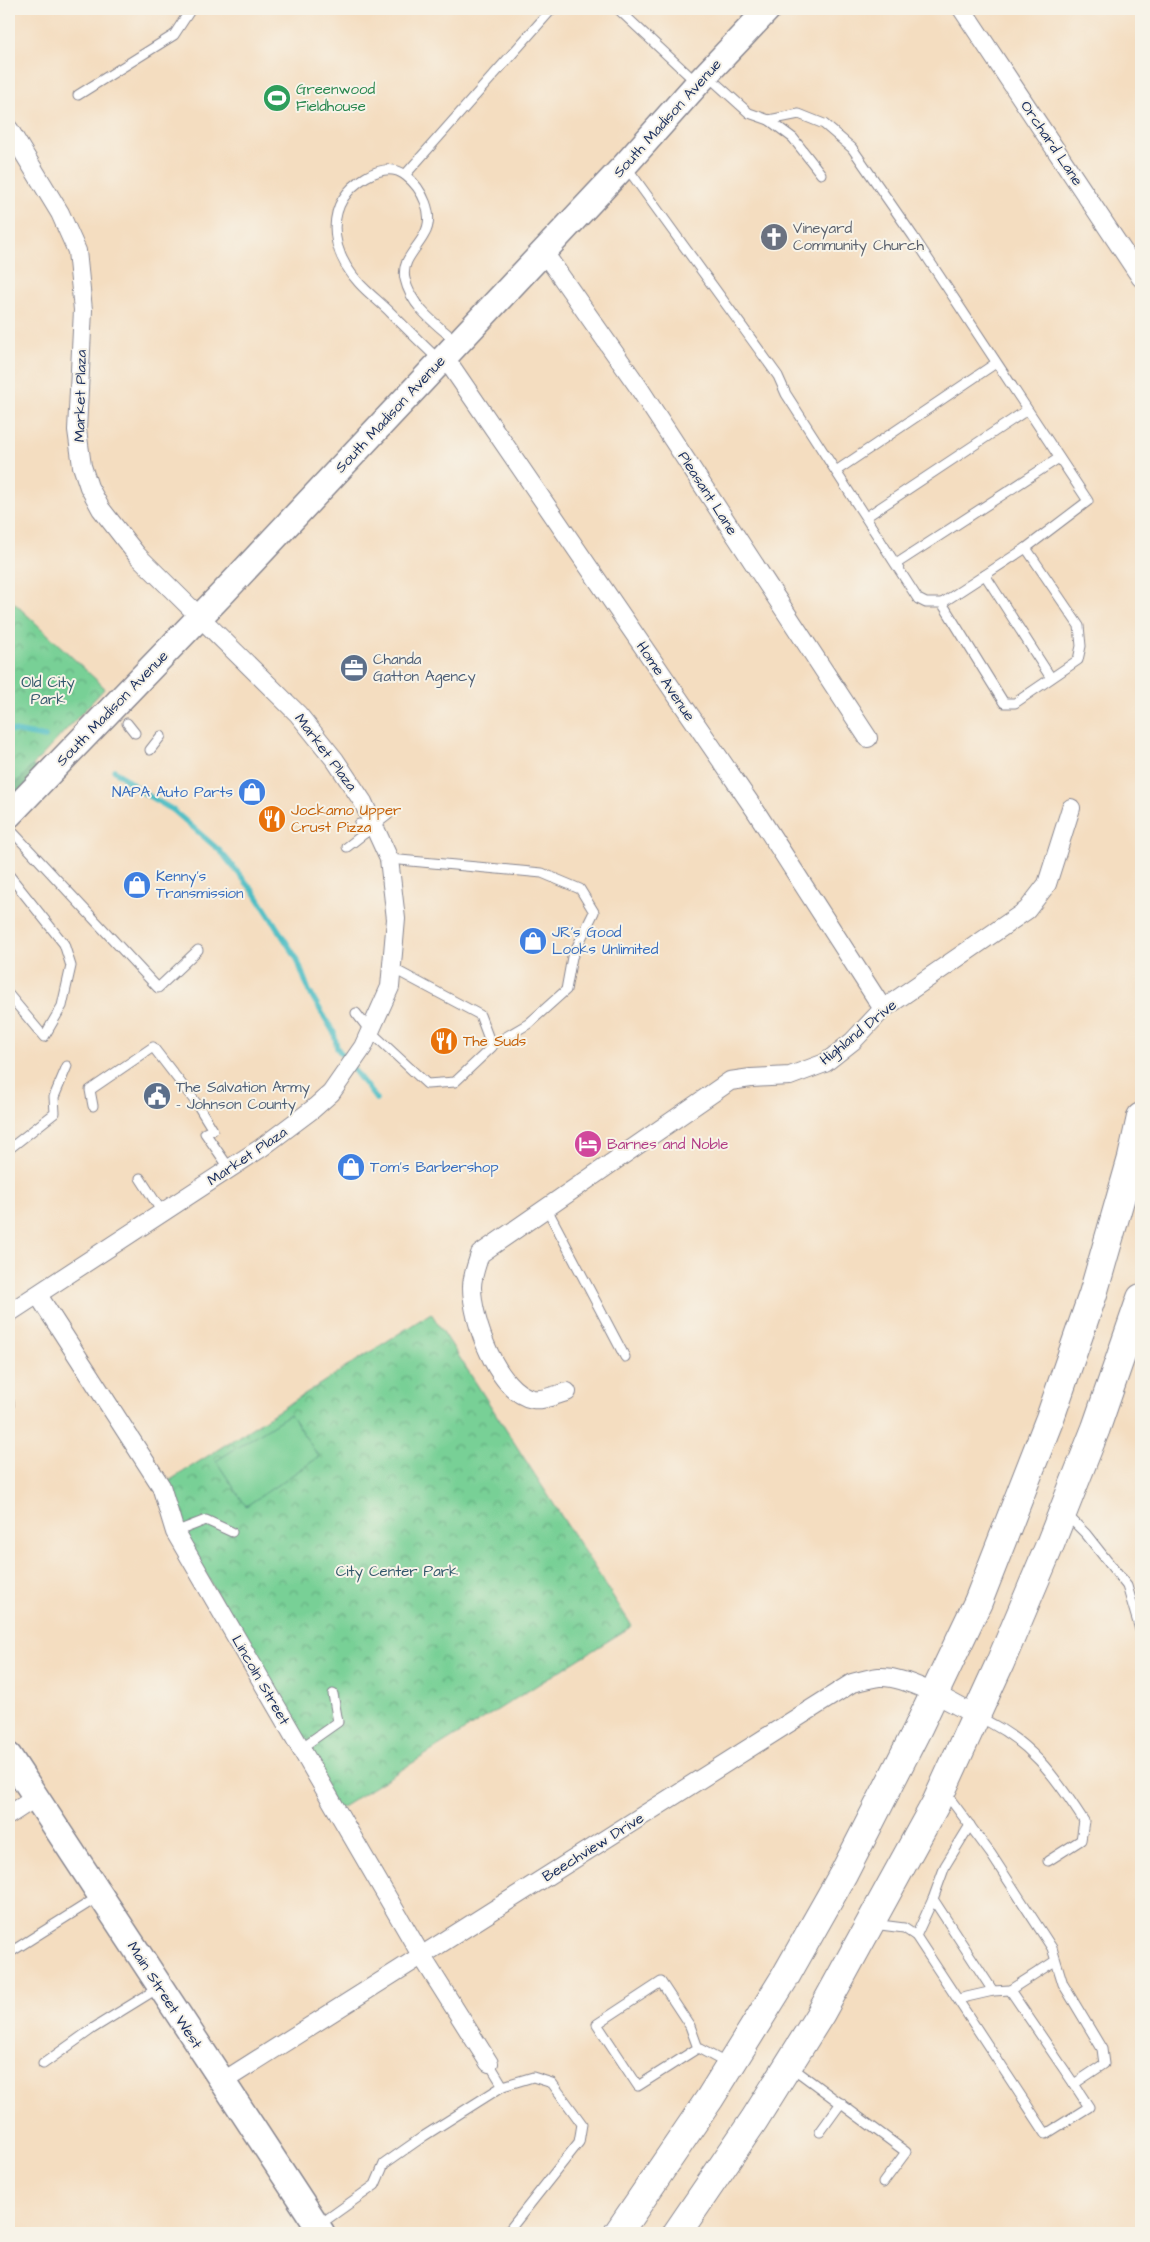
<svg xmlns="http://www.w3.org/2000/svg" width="1150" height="2242" font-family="'Architects Daughter',sans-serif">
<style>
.forest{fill:url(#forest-firs);stroke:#3e706e}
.park{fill:url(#park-crowns);stroke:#4a807a}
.pitch{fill:#78d096;stroke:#4a807a}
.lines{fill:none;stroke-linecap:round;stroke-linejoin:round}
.stream{stroke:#4fbec4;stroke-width:5.5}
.service-casing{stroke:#88868f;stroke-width:11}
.minor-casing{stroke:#88868f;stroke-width:20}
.secondary-casing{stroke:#88868f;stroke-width:28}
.primary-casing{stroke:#88868f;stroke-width:30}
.service{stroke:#fff;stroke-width:9}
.minor{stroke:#fff;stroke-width:18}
.secondary{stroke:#fff;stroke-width:25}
.primary{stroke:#fff;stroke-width:28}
.labels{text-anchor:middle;stroke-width:4;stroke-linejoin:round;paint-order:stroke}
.leisure-label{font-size:15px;fill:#27864d;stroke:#f7f3e8;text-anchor:start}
.street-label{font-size:15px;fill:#1b2f5e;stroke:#f7f3e8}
.worship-label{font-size:15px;fill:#5b616d;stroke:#f7f3e8;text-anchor:start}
.service-label{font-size:15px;fill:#4e5e75;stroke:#f7f3e8;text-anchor:start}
.park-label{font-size:15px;fill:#32576c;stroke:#f7f3e8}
.shop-label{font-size:15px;fill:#366cbe;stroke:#f7f3e8;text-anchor:start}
.food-label{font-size:15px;fill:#c56008;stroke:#f7f3e8;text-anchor:start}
.hotel-label{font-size:15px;fill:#b23c85;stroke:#f7f3e8;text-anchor:start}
</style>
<defs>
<pattern id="forest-firs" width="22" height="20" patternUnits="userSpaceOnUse" patternTransform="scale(1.25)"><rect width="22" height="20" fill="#62b27f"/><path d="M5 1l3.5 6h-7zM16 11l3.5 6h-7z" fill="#50916b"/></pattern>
<pattern id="park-crowns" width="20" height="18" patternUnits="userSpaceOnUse" patternTransform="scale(1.25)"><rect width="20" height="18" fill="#78d096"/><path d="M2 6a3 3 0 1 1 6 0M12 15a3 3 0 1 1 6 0" fill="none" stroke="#62a97e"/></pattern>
</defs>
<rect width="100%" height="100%" fill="#f7f3e8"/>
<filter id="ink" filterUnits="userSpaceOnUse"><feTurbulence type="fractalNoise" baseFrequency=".02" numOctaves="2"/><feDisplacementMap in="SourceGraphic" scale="10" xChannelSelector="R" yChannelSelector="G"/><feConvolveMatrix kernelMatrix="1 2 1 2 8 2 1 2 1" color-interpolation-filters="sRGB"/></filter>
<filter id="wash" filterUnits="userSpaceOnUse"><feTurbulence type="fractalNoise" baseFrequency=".0096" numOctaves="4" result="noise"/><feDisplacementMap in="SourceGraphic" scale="20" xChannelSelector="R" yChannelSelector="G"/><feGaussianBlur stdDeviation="1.12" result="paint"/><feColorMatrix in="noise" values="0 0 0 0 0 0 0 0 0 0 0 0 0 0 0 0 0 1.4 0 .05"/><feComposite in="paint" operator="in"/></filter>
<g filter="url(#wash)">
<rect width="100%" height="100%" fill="#f4ddc0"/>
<!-- forest -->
<path class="forest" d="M 9,761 L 51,771 L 9,812 Z"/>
<!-- park -->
<g class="park">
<path d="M 9,598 L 105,688 L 9,791 Z"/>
<path d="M 431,1313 L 632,1626 L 337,1810 L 205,1572 L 161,1486 Z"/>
</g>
<!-- pitch -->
<path class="pitch" d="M 290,1414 L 319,1457 L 246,1506 L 216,1461 Z"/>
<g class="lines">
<!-- stream -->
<g class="stream">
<path d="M 9,730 L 45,737"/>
<path d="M 114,770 L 142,792 L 173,810 L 220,851 L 255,893 L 297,959 L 309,991 L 334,1033 L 337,1048 L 376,1099"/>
</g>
</g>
</g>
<g filter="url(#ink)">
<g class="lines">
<defs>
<g id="service">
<path d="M 618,9 L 696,82"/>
<path d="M 708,76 L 749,113 L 769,120 L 799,114 L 824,124 L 852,148 L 913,236 L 1088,501 L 1026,548 L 942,603"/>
<path d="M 78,95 L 174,35 L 191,9"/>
<path d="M 769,120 L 793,138 L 821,174"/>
<path d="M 625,165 L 778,376 L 786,394 L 918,599 L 926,603 L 942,603 L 1004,703 L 1015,703 L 1078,660 L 1081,646 L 1079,626 L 1026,548"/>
<path d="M 405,175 L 552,9"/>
<path d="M 439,360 C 422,344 406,328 390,312 C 380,302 369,294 359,283 C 329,250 323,203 366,177 C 378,170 393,166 405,175 C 422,188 436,215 424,235 C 416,250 401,261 405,279 C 411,307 436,324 457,342"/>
<path d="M 836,471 L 996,363"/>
<path d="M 866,517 L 1027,410"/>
<path d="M 896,564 L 1059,458"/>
<path d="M 985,575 L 1051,678"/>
<path d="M 127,723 L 135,733"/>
<path d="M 150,750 L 161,736"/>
<path d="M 359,824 L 365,833"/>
<path d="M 9,828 L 158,988 L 198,950"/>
<path d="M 347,847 L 388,815"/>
<path d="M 389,859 L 542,873 L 580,889 L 594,912 L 572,957 L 566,990 L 528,1024 L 492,1045"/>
<path d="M 9,875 L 64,944 L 71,966 L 62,1006 L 44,1037 L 9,995"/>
<path d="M 356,1013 L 370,1031 L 427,1084 L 455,1082 L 492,1047 L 480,1015 L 392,968"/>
<path d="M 93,1106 L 90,1090 L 153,1047 L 197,1104 L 213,1130 L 205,1133 L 230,1169"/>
<path d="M 9,1149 L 55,1113 L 54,1097 L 67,1066"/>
<path d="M 140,1178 L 162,1212"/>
<path d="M 546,1207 L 625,1357"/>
<path d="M 9,1402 L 9,1413"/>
<path d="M 1067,1515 L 1086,1534 L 1127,1586 L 1141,1633"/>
<path d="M 175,1532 L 206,1520 L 232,1532"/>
<path d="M 978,1717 C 1029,1739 1055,1776 1084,1821 L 1081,1840 L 1048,1861"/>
<path d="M 301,1748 L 338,1722 L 333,1694"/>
<path d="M 933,1899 L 993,1991"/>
<path d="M 873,1924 L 904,1928 L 916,1936 L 1046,2134 L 1089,2107 L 1074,2084 L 1104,2064 L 1102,2049 L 1063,1984 L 1052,1948 L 991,1854 L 945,1792"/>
<path d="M 916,1936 L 933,1899 L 945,1866 L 970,1825"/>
<path d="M 9,1953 L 98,1897"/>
<path d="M 1055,1961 L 1010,1990 L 1074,2084"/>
<path d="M 958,1999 L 993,1991 L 1010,1990"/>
<path d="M 698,2048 L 690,2026 L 661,1982 L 597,2024 L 638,2086 L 698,2048 L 728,2064"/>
<path d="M 489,2063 L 503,2086"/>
<path d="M 43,2064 L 92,2029 L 160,1987"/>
<path d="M 790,2066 L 906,2152 L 883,2183"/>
<path d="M 820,2132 L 841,2103"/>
<path d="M 319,2225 L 375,2185 L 384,2164 L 424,2136 L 503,2086 L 533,2077 L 552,2083 L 582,2124 L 579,2142 L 507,2233"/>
</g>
<g id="minor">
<path d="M 962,9 L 1141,278"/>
<path d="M 9,129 L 60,213 L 77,251 L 83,310 L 77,430 L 82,466 L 89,487 L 101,509 L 137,555 L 298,714 L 335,760 L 363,802 L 389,859 L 396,919 L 390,987 L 363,1047 L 331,1093 L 313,1109 L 261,1148 L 9,1313"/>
<path d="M 543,251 L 637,385 L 868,738"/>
<path d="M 444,356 L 755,810 L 883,1009"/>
<path d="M 38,1295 L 161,1486 L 175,1532 L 421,1955 L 489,2063"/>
<path d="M 567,1392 C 558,1394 542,1401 533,1399 C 497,1392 472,1320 472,1287 C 472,1276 477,1264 480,1254 L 730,1081 L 751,1078 L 790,1076 L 825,1063 L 853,1041 L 883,1009 L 1027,910 L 1047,884 L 1071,808"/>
<path d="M 9,1815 L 35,1798"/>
<path d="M 222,2082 L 852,1683 C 861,1681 870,1678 879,1677 C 905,1675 953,1703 976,1716"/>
</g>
<g id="secondary">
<path d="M 9,815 L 222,594 L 625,165 L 698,83 L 768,9"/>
<path d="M 9,1756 L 322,2233"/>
</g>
<g id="primary">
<path d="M 618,2233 L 710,2098 L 784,1979 L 844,1873 L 917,1730 L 978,1602 L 1050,1418 L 1093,1294 L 1132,1158 L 1141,1117"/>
<path d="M 677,2233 L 754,2120 L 821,2013 L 936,1803 L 1000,1663 L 1049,1547 L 1096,1428 L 1141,1298"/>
</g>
</defs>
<!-- service casing -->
<use href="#service" class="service-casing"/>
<!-- minor casing -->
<use href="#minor" class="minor-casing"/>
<!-- secondary casing -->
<use href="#secondary" class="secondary-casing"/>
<!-- primary casing -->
<use href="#primary" class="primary-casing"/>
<!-- service -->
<use href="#service" class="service"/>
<!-- minor -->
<use href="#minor" class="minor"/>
<!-- secondary -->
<use href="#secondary" class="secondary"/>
<!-- primary -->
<use href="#primary" class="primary"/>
</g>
</g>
<!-- icons -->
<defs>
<symbol id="stadium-disc" viewBox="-11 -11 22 22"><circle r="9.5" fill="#2e9e5b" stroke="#f7f3e8"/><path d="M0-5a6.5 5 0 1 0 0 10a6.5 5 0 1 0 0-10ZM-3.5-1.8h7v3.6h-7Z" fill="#fff"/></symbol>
<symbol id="church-disc" viewBox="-11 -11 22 22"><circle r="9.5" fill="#6b7280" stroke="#f7f3e8"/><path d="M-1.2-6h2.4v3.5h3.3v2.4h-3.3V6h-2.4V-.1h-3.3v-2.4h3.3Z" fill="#fff"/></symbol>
<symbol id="office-disc" viewBox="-11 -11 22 22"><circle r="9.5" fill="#5c6f8a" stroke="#f7f3e8"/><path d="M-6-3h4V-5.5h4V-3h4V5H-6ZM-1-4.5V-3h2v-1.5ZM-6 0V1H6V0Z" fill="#fff"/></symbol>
<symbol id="shop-disc" viewBox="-11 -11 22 22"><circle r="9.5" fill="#3f7fe0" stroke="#f7f3e8"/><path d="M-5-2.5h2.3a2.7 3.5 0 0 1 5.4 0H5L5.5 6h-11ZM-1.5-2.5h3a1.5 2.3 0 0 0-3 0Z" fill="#fff"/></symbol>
<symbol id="restaurant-disc" viewBox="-11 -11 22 22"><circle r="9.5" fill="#e8710a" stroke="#f7f3e8"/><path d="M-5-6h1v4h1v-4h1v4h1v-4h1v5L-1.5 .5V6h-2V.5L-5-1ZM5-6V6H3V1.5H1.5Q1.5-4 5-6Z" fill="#fff"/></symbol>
<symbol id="civic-disc" viewBox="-11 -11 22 22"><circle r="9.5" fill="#5c6f8a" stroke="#f7f3e8"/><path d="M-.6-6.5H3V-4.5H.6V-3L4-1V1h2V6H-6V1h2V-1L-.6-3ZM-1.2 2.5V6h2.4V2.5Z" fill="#fff"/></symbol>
<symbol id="hotel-disc" viewBox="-11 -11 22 22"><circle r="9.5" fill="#d1479c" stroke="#f7f3e8"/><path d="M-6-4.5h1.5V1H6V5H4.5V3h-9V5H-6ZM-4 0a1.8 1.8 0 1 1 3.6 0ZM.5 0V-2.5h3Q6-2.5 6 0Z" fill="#fff"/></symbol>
</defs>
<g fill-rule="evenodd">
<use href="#stadium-disc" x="261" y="82" width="32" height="32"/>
<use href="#church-disc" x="758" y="221" width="32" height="32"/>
<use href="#office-disc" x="338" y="652" width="32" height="32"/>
<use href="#shop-disc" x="236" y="776" width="32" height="32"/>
<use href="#restaurant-disc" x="256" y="803" width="32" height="32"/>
<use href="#shop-disc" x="121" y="869" width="32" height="32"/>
<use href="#shop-disc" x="517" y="925" width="32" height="32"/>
<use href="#restaurant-disc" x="428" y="1025" width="32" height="32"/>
<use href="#civic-disc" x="141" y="1080" width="32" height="32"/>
<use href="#hotel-disc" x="572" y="1128" width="32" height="32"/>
<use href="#shop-disc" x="335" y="1151" width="32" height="32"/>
</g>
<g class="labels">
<!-- leisure labels -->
<g class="leisure-label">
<text x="296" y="94">Greenwood<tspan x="296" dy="17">Fieldhouse</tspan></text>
</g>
<!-- street labels -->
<g class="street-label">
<text transform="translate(667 118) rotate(-48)" y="5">South Madison Avenue</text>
<text transform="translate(1052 143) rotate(56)" y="5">Orchard Lane</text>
<text transform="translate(80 396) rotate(-89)" y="5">Market Plaza</text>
<text transform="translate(390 414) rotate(-47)" y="5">South Madison Avenue</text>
<text transform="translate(708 493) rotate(57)" y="5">Pleasant Lane</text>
<text transform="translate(666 681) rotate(56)" y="5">Home Avenue</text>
<text transform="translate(112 708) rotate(-46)" y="5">South Madison Avenue</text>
<text transform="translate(326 752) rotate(53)" y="5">Market Plaza</text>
<text transform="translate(858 1032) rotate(-39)" y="5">Highland Drive</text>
<text transform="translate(247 1156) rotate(-34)" y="5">Market Plaza</text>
<text transform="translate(261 1680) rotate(60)" y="5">Lincoln Street</text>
<text transform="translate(593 1847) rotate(-32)" y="5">Beechview Drive</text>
<text transform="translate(165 1995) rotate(57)" y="5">Main Street West</text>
</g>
<!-- worship labels -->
<g class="worship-label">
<text x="793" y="233">Vineyard<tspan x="793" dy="17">Community Church</tspan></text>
</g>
<!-- service labels -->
<g class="service-label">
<text x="373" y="664">Chanda<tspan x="373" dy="17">Gatton Agency</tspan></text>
<text x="176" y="1092">The Salvation Army<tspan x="176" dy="17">- Johnson County</tspan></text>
</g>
<!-- park labels -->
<g class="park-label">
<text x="48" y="687">Old City<tspan x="48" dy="17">Park</tspan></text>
<text x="397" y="1576">City Center Park</text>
</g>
<!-- shop labels -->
<g class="shop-label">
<text x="233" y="797" text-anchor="end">NAPA Auto Parts</text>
<text x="156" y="881">Kenny's<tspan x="156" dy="17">Transmission</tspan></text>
<text x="552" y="937">JR's Good<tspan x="552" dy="17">Looks Unlimited</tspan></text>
<text x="370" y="1172">Tom's Barbershop</text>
</g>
<!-- food labels -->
<g class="food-label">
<text x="291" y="815">Jockamo Upper<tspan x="291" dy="17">Crust Pizza</tspan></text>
<text x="463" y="1046">The Suds</text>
</g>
<!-- hotel labels -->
<g class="hotel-label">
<text x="607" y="1149">Barnes and Noble</text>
</g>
</g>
<!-- margin -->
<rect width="1150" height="2242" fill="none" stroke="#f7f3e8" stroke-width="30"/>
</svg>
